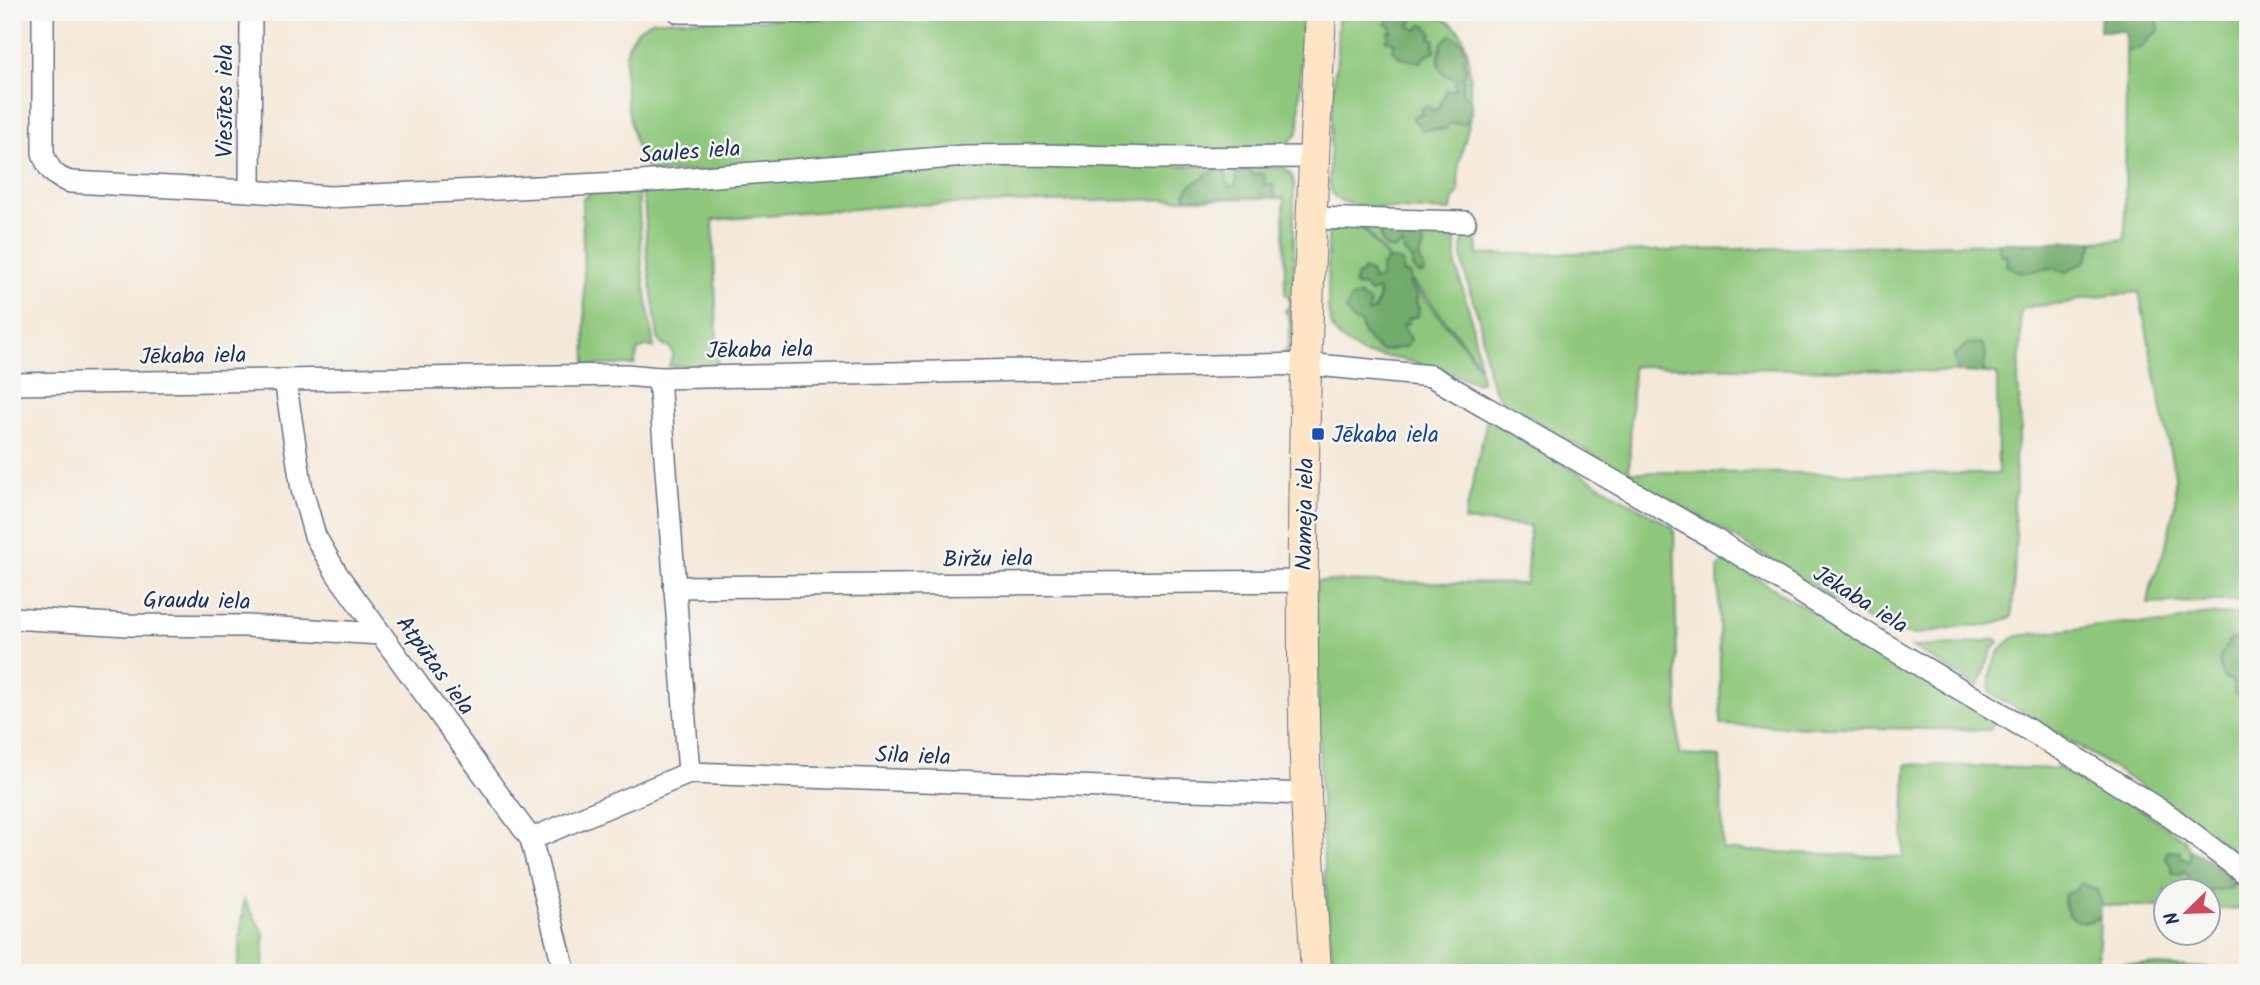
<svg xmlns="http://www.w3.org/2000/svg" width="2260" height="985" font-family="Kalam,sans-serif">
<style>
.green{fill:#8ec77b;stroke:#547b6c;stroke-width:2;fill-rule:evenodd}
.forest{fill:#72ac6b;stroke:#466e64;stroke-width:2}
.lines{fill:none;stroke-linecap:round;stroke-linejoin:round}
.street-casing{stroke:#677089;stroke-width:24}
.secondary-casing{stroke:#677089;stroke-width:32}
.street{stroke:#fff;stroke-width:21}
.secondary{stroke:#fde5c5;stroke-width:30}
.transit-dot{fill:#1a4fb4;stroke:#f6f6f2;stroke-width:2.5}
.labels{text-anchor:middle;stroke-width:5;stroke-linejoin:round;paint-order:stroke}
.street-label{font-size:23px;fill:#1b2f5e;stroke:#f6f6f2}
.transit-label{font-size:23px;fill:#164399;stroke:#f6f6f2;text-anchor:start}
</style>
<rect width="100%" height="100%" fill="#f6f6f2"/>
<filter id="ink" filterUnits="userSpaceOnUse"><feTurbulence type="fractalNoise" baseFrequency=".0143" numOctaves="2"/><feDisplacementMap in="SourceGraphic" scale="14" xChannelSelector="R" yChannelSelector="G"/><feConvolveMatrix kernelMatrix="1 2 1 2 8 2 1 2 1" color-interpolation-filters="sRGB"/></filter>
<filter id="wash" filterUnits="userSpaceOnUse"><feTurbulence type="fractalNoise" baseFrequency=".00686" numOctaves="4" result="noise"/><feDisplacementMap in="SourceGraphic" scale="28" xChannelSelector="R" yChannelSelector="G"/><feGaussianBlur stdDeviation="1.57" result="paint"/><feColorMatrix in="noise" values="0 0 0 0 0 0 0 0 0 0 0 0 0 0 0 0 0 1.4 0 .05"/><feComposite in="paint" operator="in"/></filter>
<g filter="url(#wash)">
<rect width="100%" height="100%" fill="#f4e9d9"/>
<!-- green -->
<g class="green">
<path d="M 1108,12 L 1295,12 L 1302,23 L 1299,126 L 1297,134 L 1284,147 L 652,173 C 647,168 641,162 639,155 C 630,129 618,65 630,41 C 635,30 644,24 655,20 L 883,19 Z"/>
<path d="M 1342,12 C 1375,12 1450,1 1464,40 C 1471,58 1469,80 1471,100 L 1462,92 C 1461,75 1464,60 1463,43 L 1455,38 L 1453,77 L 1456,80 L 1455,90 L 1447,90 C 1441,97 1444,107 1434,112 L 1430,108 L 1424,114 L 1427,129 L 1442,130 L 1450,123 L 1468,119 L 1471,116 L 1459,163 L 1458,194 L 1453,199 L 1451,211 C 1428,209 1351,211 1335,197 C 1329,191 1329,183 1329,176 L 1334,77 L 1337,61 L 1338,18 Z"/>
<path d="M 2153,12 L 2159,12 L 2168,20 L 2190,12 L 2248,12 L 2248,600 L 2148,604 L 2152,582 L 2165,549 L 2175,504 L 2175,477 L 2139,292 L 2080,299 L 2068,304 L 2033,306 L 2023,309 L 2020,313 L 2021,342 L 2018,380 L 2021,428 L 2015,456 L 2016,489 L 2013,508 L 2016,534 L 2012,617 L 1987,626 L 1962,626 L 1913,635 L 1890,631 L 1856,614 L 1728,533 L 1616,471 L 1610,465 L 1504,402 C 1484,386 1485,343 1479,319 C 1474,300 1442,228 1482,228 L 1482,236 L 1477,236 L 1478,255 L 1999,243 L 1998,250 L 2007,256 L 2020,273 L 2050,268 L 2067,272 L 2085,262 L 2095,241 L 2125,239 L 2126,51 L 2142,47 L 2159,27 ZM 1954,354 L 1986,355 L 1983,373 L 1997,374 L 1998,474 L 1629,472 L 1633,366 L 1958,372 Z"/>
<path d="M 957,163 L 1284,167 L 1292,176 L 1294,183 L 1294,343 L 1286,355 L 1282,357 L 1289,343 C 1287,332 1294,320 1285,311 L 1289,306 L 1289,297 L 1285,294 L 1284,198 L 1275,198 L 1273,185 C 1263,186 1253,175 1243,171 L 1239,174 L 1235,186 L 1227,188 L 1226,183 L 1214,173 L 1206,173 L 1205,177 L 1185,193 L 1186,199 L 905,205 L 713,220 L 718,366 L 669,366 L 673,354 L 670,347 C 663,347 660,345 658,337 L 647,256 L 645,208 L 641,187 Z"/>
<path d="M 638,188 L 642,266 L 654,348 L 648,346 L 638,350 L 634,365 L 586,365 L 582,200 L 591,192 Z"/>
<path d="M 1360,225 L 1388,260 L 1382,266 L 1380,278 L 1373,281 L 1363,273 L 1357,277 L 1354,284 L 1379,291 L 1378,301 L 1372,313 L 1367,312 L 1370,306 L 1360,296 C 1361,318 1359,328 1374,344 C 1380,349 1381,351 1389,351 L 1411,339 L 1402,328 L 1416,303 L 1409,284 L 1410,282 L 1464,346 L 1480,369 L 1481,382 L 1475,382 L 1429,366 L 1394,358 L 1363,354 L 1339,338 L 1333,329 L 1328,311 L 1328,234 L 1332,226 Z"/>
<path d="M 1362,225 L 1381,225 C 1381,237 1380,247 1393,250 L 1403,244 L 1405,248 L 1420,260 L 1419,256 L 1422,253 L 1416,240 L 1413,239 L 1412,227 L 1449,232 L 1456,240 L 1456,266 L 1470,314 L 1480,366 L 1466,346 L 1424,294 L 1391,259 L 1389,260 Z"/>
<path d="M 1487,420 L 1674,528 L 1679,755 L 1720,757 L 1723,850 L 1903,857 L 1906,764 L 2055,769 L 2068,764 L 2154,818 L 2185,840 L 2190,850 L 2191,862 L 2167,851 L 2189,877 L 2191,888 L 2189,890 L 2166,890 L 2165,907 L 2101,905 L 2096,890 L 2076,890 L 2064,904 C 2071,921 2084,926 2100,917 L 2098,962 L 2248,970 L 2248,973 L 1334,973 C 1318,843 1319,712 1316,581 L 1526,584 L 1530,526 L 1464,521 Z"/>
<path d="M 1725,558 L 1790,599 L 1996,720 L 1990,730 L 1721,725 L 1718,568 Z"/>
<path d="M 2248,613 L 2248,640 L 2231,639 L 2232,681 L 2236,694 L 2248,703 L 2248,863 C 2166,799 2079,745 1990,693 C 1987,672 1997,646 2017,636 L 2124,623 L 2165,624 L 2201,615 Z"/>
<path d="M 1997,639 L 1999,642 C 1984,658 1987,674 1977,687 L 1913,647 L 1958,645 Z"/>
<path d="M 2234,882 L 2248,895 L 2248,910 L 2208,908 L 2208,894 L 2213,890 L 2231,888 Z"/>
<path d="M 244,900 L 264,933 L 263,973 L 237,973 Z"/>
</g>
<!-- forest -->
<g class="forest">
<path d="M 2101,12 L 2153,12 L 2159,27 L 2158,32 L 2150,37 L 2142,47 L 2126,51 L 2125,31 L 2100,31 Z"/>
<path d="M 1400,13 L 1411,16 L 1413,21 L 1409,25 L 1417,30 L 1422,24 L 1426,25 L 1432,33 L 1430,37 L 1434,39 L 1435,43 L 1433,45 L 1436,50 L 1425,56 L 1421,62 L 1401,58 L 1392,50 L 1395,43 L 1386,40 L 1389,37 L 1388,32 L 1392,31 L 1391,27 L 1385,24 L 1390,18 L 1395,18 L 1396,14 Z"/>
<path d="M 1451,35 L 1463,43 L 1463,48 L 1467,51 L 1464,65 L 1467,67 L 1465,74 L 1461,78 L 1464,80 L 1462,92 L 1471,100 L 1471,116 L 1465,124 L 1450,123 L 1446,129 L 1427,129 L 1423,131 L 1413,118 L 1417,114 L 1423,114 L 1421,110 L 1425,106 L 1434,111 C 1443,107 1441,97 1447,90 L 1455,90 L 1456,80 L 1446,75 L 1439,67 L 1439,56 L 1442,42 Z"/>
<path d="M 1247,169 L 1254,175 L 1259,173 L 1264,175 L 1265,185 L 1273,185 L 1275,198 L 1186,199 L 1185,193 L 1192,184 L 1205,177 L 1206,173 L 1219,170 L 1224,172 L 1227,179 L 1226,183 L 1229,184 L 1228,188 L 1235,186 L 1237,181 L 1236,175 Z"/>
<path d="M 1412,227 L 1416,233 L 1414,239 L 1420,239 L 1424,244 L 1423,249 L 1419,257 L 1425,271 L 1423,274 L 1417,273 L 1412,267 L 1413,260 L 1404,253 L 1403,244 L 1393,250 C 1383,248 1379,239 1380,230 Z"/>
<path d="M 2095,241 L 2085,262 L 2067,272 L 2050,268 L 2020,273 L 2006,265 L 2007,256 L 2002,255 L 1998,250 L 1999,243 Z"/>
<path d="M 1391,259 L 1402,262 L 1403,273 L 1409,274 L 1411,280 L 1409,285 L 1417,295 L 1416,303 L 1419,308 L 1418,316 L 1408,319 L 1408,324 L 1402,325 L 1411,339 L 1406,347 L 1382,351 C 1372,346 1362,335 1361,323 L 1353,321 L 1346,310 L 1351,298 L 1360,296 L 1369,302 L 1370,306 L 1368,313 L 1374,311 L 1378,301 L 1379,291 L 1377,290 L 1370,293 L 1362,285 L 1358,287 L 1355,285 L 1357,275 L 1361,275 L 1363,270 L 1366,270 L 1370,272 L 1373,280 L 1380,278 L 1382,265 Z"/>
<path d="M 1982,343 L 1986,355 L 1983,373 L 1958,372 L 1954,355 L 1967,344 Z"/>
<path d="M 2231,639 L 2248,640 L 2248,703 L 2235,694 L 2232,681 L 2223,677 C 2217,658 2219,655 2231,639 Z"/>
<path d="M 2190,850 L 2219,865 L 2229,877 L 2228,881 L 2234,882 L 2232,888 L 2213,890 L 2208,894 L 2208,890 L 2189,890 L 2189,877 L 2183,871 L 2181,875 L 2173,874 L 2171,864 L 2166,860 L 2167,851 L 2180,852 L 2180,856 L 2190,861 Z"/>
<path d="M 2081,883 L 2097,890 L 2101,905 L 2100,917 C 2078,929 2062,917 2065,893 L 2076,890 Z"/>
</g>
</g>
<g filter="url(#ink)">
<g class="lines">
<defs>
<g id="street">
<path d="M 43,12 L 43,153 C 48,169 55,178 71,182 L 250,191 L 330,197 L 641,182 L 965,156 L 1040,155 L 1155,158 L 1314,157"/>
<path d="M 679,12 L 817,12"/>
<path d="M 250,191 L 251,12"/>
<path d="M 1310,218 L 1465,222"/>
<path d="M 659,378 L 689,773"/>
<path d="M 285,380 L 302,490 L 315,536 L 337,574 L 531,839 L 565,973"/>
<path d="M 12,384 L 626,375 L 659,378 L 1307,364 L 1431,376 L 1711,537 L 1884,644 L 2091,767 L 2171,817 L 2248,876"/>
<path d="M 674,587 L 1303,581"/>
<path d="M 12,618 L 128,625 L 246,626 L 381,634"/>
<path d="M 531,839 L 689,773 L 1306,794"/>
</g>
<path id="secondary" d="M 1316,973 C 1313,913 1308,853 1306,793 C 1297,533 1308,272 1321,12"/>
</defs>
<!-- street casing -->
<use href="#street" class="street-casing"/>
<!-- secondary casing -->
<use href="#secondary" class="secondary-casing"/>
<!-- street -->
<use href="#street" class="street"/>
<!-- secondary -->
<use href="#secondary" class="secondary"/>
</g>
</g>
<!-- markers -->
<rect class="transit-dot" x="1311" y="427" width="14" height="14" rx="3.5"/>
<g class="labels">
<!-- street labels -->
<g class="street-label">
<text transform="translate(224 101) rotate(-90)" y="8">Viesītes iela</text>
<text transform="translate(690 151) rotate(-4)" y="8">Saules iela</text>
<text transform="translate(760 349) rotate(-1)" y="8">Jēkaba iela</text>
<text transform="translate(193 355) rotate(-1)" y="8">Jēkaba iela</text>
<text transform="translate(1304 514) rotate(-89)" y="8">Nameja iela</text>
<text transform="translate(988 558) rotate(-1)" y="8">Biržu iela</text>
<text transform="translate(1861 599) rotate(32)" y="8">Jēkaba iela</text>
<text transform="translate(197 600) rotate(1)" y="8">Graudu iela</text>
<text transform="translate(436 665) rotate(54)" y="8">Atpūtas iela</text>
<text transform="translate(913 755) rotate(2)" y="8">Sila iela</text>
</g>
<!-- transit labels -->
<g class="transit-label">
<text x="1332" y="442">Jēkaba iela</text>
</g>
</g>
<!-- margin -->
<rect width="2260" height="985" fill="none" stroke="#f6f6f2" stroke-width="42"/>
<!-- north arrow -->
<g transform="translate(2187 912) rotate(247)"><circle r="33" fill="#f6f6f2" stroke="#9ea6b7" stroke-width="2"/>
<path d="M0-5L12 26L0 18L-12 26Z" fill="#d1495b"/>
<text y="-10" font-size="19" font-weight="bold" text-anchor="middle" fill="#1b2f5e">N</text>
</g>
</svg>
